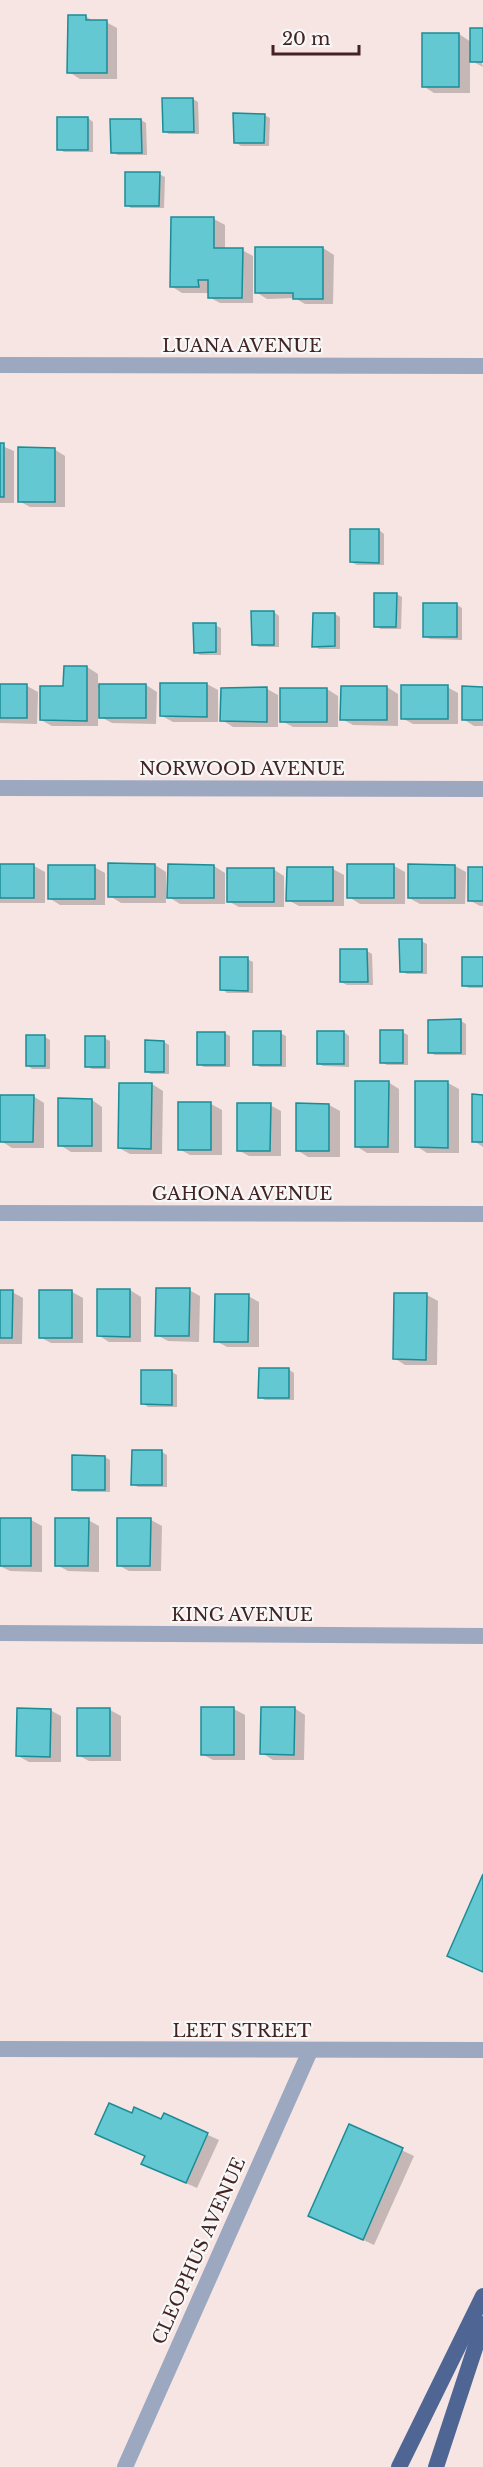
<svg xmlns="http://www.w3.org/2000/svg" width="483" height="2467" font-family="'Libre Baskerville',serif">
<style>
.shadow{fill:#0003}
.building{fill:#64c8d2;stroke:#1b8c96;stroke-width:1.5}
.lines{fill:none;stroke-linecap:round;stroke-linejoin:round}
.minor{stroke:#9ba8c0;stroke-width:16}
.trunk{stroke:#4f6694;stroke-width:16}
.labels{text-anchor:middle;stroke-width:4.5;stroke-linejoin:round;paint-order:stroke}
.street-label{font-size:18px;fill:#422322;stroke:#f7f7f7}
</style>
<rect width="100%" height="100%" fill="#f6e5e3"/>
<!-- shadow -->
<g class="shadow">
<path d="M 85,16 L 95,22 L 106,22 L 117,28 L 117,79 L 80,79 L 69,72 Z"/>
<path d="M 483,30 L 483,60 L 481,60 L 483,67 L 470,60 L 470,93 L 434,93 L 423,86 L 459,34 L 471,42 Z"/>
<path d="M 193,99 L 198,102 L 199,134 L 169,134 L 164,131 Z"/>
<path d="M 264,115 L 270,118 L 269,146 L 241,146 L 235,142 Z"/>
<path d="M 58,118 L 88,118 L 93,122 L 93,152 L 64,152 L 59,149 Z"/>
<path d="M 141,120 L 146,123 L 147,155 L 118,155 L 112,152 Z"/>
<path d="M 159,174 L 165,177 L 164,208 L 131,208 L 126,205 Z"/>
<path d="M 214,219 L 225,225 L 225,250 L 242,250 L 253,256 L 253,303 L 220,303 L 209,297 L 209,293 L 182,293 L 171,286 Z"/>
<path d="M 323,248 L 334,255 L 333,304 L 305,304 L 295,298 L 267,299 L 256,292 Z"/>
<path d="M 0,445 L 14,451 L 14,503 L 0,503 Z"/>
<path d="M 54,449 L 65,456 L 65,507 L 30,507 L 19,501 Z"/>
<path d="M 379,530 L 384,534 L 384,565 L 357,565 L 351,562 Z"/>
<path d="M 396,594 L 402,597 L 401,629 L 381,629 L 375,626 Z"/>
<path d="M 424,605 L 457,605 L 462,608 L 462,640 L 430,639 L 424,636 Z"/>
<path d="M 274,612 L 279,616 L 279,647 L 259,647 L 253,644 L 253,613 Z"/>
<path d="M 335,614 L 340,617 L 340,649 L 319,649 L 314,646 Z"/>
<path d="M 215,625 L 221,628 L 221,655 L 200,655 L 195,652 Z"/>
<path d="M 65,667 L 87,667 L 98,674 L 98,685 L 146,685 L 157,692 L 156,724 L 112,723 L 101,717 L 101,688 L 98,688 L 98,726 L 52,726 L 41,720 L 65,688 Z"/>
<path d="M 207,684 L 218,690 L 218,722 L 173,722 L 162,716 Z"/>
<path d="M 0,685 L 27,686 L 38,692 L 37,724 L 0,723 Z"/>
<path d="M 387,687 L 398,694 L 398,726 L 353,725 L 342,719 Z"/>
<path d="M 447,687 L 458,693 L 458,724 L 413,724 L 402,718 Z"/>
<path d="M 483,688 L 483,726 L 474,726 L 463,719 Z"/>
<path d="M 222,689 L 267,689 L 278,695 L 278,727 L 233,727 L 222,720 Z"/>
<path d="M 327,689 L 338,696 L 338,727 L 293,727 L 282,721 Z"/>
<path d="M 0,865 L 34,866 L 45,872 L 45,903 L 0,903 Z"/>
<path d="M 155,865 L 166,872 L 166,903 L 121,903 L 110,896 Z"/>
<path d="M 169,866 L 214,866 L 225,873 L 225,904 L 180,904 L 169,897 Z"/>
<path d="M 394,866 L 405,872 L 405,904 L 360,904 L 349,897 Z"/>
<path d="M 455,866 L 466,872 L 465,904 L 420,904 L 409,898 Z"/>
<path d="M 94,867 L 105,873 L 105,905 L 60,905 L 49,898 Z"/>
<path d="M 288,868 L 333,869 L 344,875 L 344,906 L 299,906 L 288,900 Z"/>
<path d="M 483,868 L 483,906 L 480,906 L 469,900 Z"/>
<path d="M 273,869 L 284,876 L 284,907 L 239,907 L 228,901 Z"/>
<path d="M 421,941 L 427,944 L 427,974 L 407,974 L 401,971 Z"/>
<path d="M 367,951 L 372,954 L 373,985 L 347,985 L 341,982 Z"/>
<path d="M 483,958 L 483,988 L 469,988 L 463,985 Z"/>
<path d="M 247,959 L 253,962 L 253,993 L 227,993 L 222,989 Z"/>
<path d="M 461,1021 L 466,1024 L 466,1055 L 435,1055 L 429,1052 Z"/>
<path d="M 344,1032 L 349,1036 L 349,1067 L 323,1066 L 318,1063 Z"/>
<path d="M 402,1032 L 408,1035 L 408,1065 L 387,1065 L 382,1062 Z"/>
<path d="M 224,1033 L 230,1036 L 230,1067 L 204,1067 L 199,1064 Z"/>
<path d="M 280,1033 L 286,1036 L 286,1067 L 260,1067 L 255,1064 Z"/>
<path d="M 45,1037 L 50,1040 L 50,1069 L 32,1069 L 27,1065 Z"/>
<path d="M 104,1038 L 110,1041 L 110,1069 L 92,1069 L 87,1066 Z"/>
<path d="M 164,1042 L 169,1045 L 169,1074 L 151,1074 L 146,1071 Z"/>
<path d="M 388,1082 L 399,1089 L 399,1153 L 367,1153 L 356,1146 Z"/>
<path d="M 416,1082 L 448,1083 L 459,1089 L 459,1153 L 427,1153 L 416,1146 Z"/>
<path d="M 152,1084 L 163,1091 L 162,1154 L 130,1154 L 119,1148 Z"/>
<path d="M 33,1096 L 44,1103 L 44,1148 L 12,1148 L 1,1141 Z"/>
<path d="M 483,1096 L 483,1147 L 474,1141 Z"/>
<path d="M 92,1100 L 102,1107 L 102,1152 L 71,1152 L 60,1145 Z"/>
<path d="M 211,1104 L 222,1110 L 222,1155 L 190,1155 L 179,1149 Z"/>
<path d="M 270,1105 L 281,1111 L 281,1156 L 249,1156 L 238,1150 Z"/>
<path d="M 297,1105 L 329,1105 L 340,1111 L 340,1157 L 308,1157 L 297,1150 Z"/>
<path d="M 130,1290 L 141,1297 L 141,1342 L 109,1342 L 98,1335 Z"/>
<path d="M 189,1290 L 200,1296 L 199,1342 L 168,1341 L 157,1335 Z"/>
<path d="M 0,1292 L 12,1292 L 23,1298 L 22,1344 L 0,1344 Z"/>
<path d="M 72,1292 L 83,1298 L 83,1343 L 51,1343 L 40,1337 Z"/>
<path d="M 427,1295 L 438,1301 L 437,1365 L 405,1365 L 394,1358 Z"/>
<path d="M 248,1296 L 259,1302 L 259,1347 L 227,1347 L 216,1341 Z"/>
<path d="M 288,1369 L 294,1373 L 294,1400 L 265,1400 L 260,1397 Z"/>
<path d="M 172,1372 L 177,1375 L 177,1407 L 148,1407 L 143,1403 Z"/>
<path d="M 162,1452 L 167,1455 L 167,1487 L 138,1487 L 133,1484 Z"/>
<path d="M 105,1457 L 110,1460 L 110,1492 L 78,1492 L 73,1489 Z"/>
<path d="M 0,1520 L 31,1520 L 42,1526 L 42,1572 L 10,1571 L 0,1566 Z"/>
<path d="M 88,1520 L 99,1526 L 99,1572 L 68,1571 L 57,1565 Z"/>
<path d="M 151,1520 L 162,1526 L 161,1571 L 129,1571 L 118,1565 Z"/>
<path d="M 294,1708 L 305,1715 L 304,1760 L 273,1760 L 262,1753 Z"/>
<path d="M 234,1709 L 245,1715 L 245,1760 L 213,1760 L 202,1754 Z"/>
<path d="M 50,1710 L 61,1716 L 61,1762 L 29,1762 L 18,1756 Z"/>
<path d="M 110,1710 L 121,1716 L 121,1761 L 89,1761 L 78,1755 Z"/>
<path d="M 132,2115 L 162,2121 L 164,2115 L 219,2140 L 197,2188 L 154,2169 L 146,2156 Z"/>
<path d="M 350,2126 L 414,2156 L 374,2245 L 310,2215 Z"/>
</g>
<!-- building -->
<g class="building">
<path d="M 68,15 L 86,15 L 86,20 L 107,20 L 107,73 L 67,73 Z"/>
<rect x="470" y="28" width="13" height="34"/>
<rect x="422" y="33" width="37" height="54"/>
<path d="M 162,98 L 193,98 L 194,132 L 163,132 Z"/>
<path d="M 233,113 L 265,114 L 264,143 L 234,143 Z"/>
<rect x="57" y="117" width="31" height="33"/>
<path d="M 110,119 L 141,119 L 142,153 L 111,153 Z"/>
<path d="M 125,172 L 160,172 L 159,206 L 125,206 Z"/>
<path d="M 171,217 L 214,217 L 214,248 L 243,248 L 242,298 L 208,298 L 208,280 L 198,280 L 199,287 L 170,287 Z"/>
<path d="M 255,247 L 323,247 L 323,299 L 293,299 L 293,293 L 255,293 Z"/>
<rect x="0" y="443" width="4" height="54"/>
<path d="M 18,447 L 55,448 L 55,502 L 18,502 Z"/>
<path d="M 350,529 L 379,529 L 379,563 L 350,562 Z"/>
<path d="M 374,593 L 397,593 L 396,627 L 374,627 Z"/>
<rect x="423" y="603" width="34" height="34"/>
<path d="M 251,611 L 274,611 L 274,645 L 252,645 Z"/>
<path d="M 313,613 L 335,613 L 335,646 L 312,647 Z"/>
<path d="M 193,623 L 216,623 L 216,652 L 194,653 Z"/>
<path d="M 64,666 L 87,666 L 87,721 L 40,720 L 40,686 L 63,686 Z"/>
<path d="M 160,683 L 207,683 L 207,717 L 160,716 Z"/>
<rect x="0" y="684" width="27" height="34"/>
<rect x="99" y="684" width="47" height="34"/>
<rect x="401" y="685" width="47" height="34"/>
<path d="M 341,686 L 387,686 L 387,720 L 340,720 Z"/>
<path d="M 462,686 L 483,687 L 483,720 L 462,720 Z"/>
<path d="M 267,687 L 267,722 L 220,721 L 221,688 Z"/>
<rect x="280" y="688" width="47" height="34"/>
<path d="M 108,863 L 155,864 L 155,897 L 108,897 Z"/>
<rect x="0" y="864" width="34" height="34"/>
<path d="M 168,864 L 214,865 L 214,898 L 167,898 Z"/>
<rect x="347" y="864" width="47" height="34"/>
<path d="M 408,864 L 455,865 L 455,898 L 408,898 Z"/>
<rect x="48" y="865" width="47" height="34"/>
<path d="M 287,867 L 333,867 L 333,901 L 286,901 Z"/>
<rect x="468" y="867" width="15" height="34"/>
<rect x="227" y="868" width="47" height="34"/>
<path d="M 399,939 L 422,939 L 422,972 L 400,972 Z"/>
<path d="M 340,949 L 367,949 L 368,982 L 340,982 Z"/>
<path d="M 220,957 L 248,957 L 248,991 L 220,990 Z"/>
<rect x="462" y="957" width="21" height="29"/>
<path d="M 461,1019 L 461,1053 L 428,1053 L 428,1020 Z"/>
<rect x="380" y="1030" width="23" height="33"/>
<rect x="253" y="1031" width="28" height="34"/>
<rect x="317" y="1031" width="27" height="33"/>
<rect x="197" y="1032" width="28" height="33"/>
<rect x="26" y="1035" width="19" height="31"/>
<rect x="85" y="1036" width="20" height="31"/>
<path d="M 145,1040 L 164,1041 L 164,1072 L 145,1072 Z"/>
<path d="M 355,1081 L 389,1081 L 388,1147 L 355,1147 Z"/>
<path d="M 415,1081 L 448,1081 L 448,1148 L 415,1147 Z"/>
<path d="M 119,1083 L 152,1083 L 151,1149 L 118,1148 Z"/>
<path d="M 472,1094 L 483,1095 L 483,1142 L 472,1142 Z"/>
<path d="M 0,1095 L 34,1095 L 33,1142 L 0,1142 Z"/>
<path d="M 58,1098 L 92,1099 L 92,1146 L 58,1146 Z"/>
<rect x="178" y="1102" width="33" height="48"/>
<path d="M 237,1103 L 271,1103 L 270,1151 L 237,1151 Z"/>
<path d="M 296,1103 L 329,1104 L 329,1151 L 296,1151 Z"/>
<path d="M 156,1288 L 190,1288 L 189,1336 L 155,1336 Z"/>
<path d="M 97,1289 L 130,1289 L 130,1337 L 97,1336 Z"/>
<path d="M 0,1290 L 13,1290 L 12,1338 L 0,1338 Z"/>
<rect x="39" y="1290" width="33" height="48"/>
<path d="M 394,1293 L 427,1293 L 426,1360 L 393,1359 Z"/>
<path d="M 215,1294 L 249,1294 L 248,1342 L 214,1342 Z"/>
<path d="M 259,1368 L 289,1368 L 289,1398 L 258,1398 Z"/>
<path d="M 141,1370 L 172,1370 L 172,1405 L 141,1404 Z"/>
<path d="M 132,1450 L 162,1450 L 162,1485 L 131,1485 Z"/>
<path d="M 72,1455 L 105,1456 L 105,1490 L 72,1490 Z"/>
<rect x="0" y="1518" width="31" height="48"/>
<path d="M 55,1518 L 89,1518 L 88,1566 L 55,1566 Z"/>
<path d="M 117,1518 L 151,1518 L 150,1566 L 117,1566 Z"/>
<rect x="201" y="1707" width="33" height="48"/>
<path d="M 261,1707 L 295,1707 L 294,1755 L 260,1754 Z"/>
<path d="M 17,1708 L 51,1709 L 50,1757 L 16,1756 Z"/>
<rect x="77" y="1708" width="33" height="48"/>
<path d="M 483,1874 L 483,1972 L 447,1956 Z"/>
<path d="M 109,2103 L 132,2113 L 134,2107 L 161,2119 L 164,2113 L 208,2133 L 186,2183 L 141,2164 L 145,2156 L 95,2134 Z"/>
<path d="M 349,2124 L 403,2148 L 363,2240 L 308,2216 Z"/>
</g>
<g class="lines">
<!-- minor -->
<g class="minor">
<path d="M 0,365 L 483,366"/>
<path d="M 0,788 L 483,789"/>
<path d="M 0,1213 L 483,1214"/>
<path d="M 0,1633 L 483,1636"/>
<path d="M 0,2049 L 483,2050"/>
<path d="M 125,2467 L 310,2051"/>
</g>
<!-- trunk -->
<g class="trunk">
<path d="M 399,2467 L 483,2296"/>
<path d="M 436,2467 L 483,2324"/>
</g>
</g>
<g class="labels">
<!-- street labels -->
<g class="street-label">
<text x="242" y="352">LUANA AVENUE</text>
<text x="242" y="775">NORWOOD AVENUE</text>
<text x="242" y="1200">GAHONA AVENUE</text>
<text x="242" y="1621">KING AVENUE</text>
<text x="242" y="2037">LEET STREET</text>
<text transform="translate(199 2251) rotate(-66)" y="6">CLEOPHUS AVENUE</text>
</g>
</g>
<!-- scale -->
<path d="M273 45v9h86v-9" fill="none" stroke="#422322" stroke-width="3"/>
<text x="282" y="45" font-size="18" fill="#422322" stroke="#f7f7f7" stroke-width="4.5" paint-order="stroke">20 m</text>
</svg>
